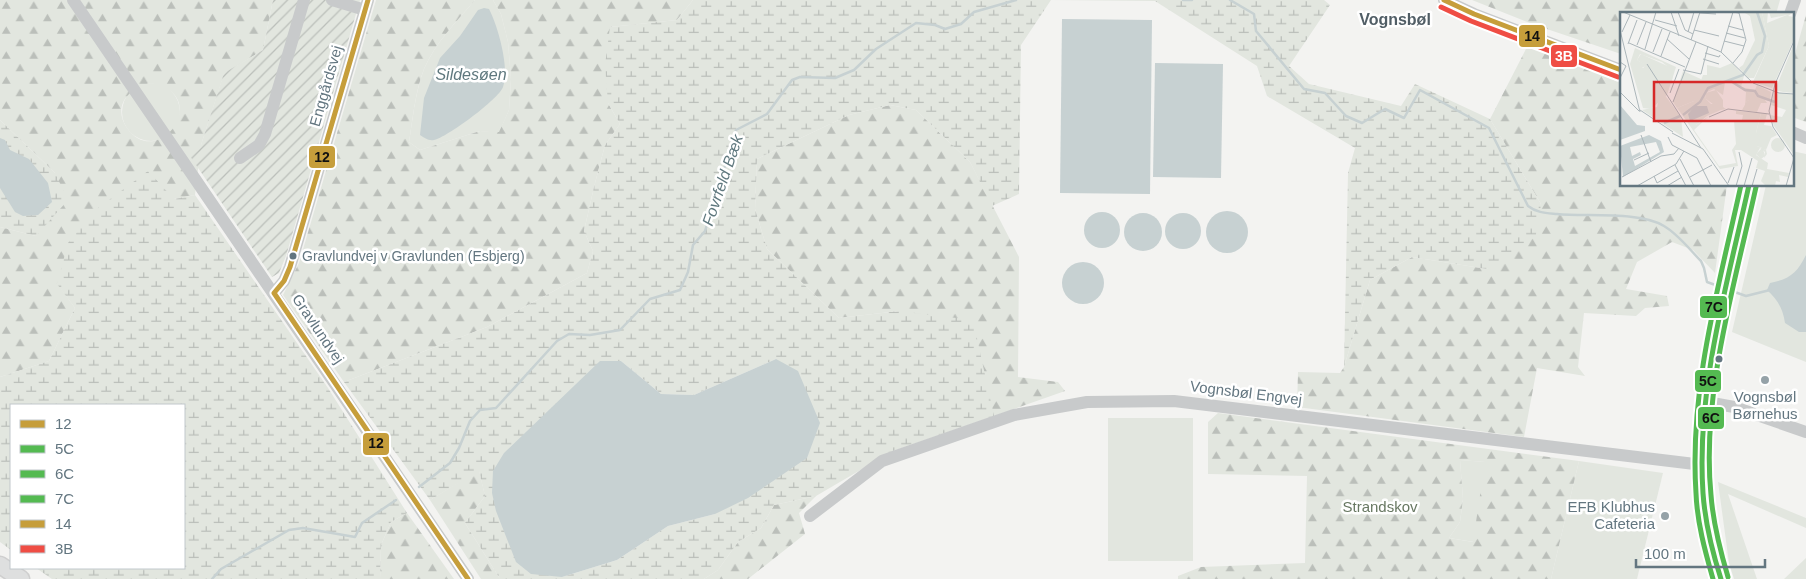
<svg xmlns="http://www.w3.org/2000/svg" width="1806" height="579" font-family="Arial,sans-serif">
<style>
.green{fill:#e2e6df}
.forest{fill:url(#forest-firs);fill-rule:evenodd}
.wetland{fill:url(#wetland-marsh);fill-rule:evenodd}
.garden{fill:url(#garden-furrows)}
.water{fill:#c7d1d2}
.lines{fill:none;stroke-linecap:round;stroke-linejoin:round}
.stream{stroke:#c7d1d2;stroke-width:2.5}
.major-casing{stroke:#cfcfcf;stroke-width:19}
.minor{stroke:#c8cacb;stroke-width:12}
.major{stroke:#dedfdf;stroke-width:16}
.bus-1-casing{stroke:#fff;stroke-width:9}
.bus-2-casing{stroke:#fff;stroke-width:9}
.bus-3-casing{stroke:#fff;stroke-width:9}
.bus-4-casing{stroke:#fff;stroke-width:9}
.bus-5-casing{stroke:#fff;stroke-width:9}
.bus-6-casing{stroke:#fff;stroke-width:9}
.bus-1{stroke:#c69e3b;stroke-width:5}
.bus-2{stroke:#54ba51;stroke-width:5}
.bus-3{stroke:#54ba51;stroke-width:5}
.bus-4{stroke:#54ba51;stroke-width:5}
.bus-5{stroke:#c69e3b;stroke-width:5}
.bus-6{stroke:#ef4d44;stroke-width:5}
.bus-dot{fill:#637680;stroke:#fff;stroke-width:2}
.poi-dot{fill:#95a2a8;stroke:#fff;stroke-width:2}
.labels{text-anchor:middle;stroke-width:5;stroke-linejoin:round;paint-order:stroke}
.bus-label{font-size:14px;fill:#637680;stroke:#fff;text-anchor:start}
.street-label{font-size:15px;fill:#637680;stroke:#fff}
.poi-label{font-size:15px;fill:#637680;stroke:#fff}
.park-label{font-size:15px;fill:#687862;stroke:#fff}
.neighbourhood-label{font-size:16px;font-weight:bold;fill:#515e66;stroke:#fff}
.water-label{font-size:16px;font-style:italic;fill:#5f787e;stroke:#fff}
.inset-river{fill:none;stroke:#c7d1d2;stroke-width:2.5}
.inset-road{fill:none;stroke:#acb6ba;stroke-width:1}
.view{fill:#d62828;fill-opacity:0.15;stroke:#d62828;stroke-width:2.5}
.inset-edge{fill:none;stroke:#637680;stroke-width:2.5}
.line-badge{stroke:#fff;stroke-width:2}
.badge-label{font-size:14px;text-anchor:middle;font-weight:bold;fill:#fff}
.pale-badge-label{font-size:14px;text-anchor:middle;font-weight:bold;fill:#111}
</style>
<defs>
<pattern id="forest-firs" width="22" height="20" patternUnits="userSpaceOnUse" patternTransform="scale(1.25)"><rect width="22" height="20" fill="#e2e6df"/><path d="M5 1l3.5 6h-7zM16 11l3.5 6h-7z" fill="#bbbfba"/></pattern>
<pattern id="wetland-marsh" width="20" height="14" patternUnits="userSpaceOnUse" patternTransform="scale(1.25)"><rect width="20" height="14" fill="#e2e6df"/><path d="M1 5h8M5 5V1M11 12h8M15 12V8" fill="none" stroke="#bbbfba"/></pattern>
<pattern id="garden-furrows" width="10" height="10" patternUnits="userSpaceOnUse" patternTransform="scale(1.25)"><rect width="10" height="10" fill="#e2e6df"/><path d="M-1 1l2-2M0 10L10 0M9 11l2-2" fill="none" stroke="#bbbfba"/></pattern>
</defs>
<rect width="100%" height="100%" fill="#f3f3f1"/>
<!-- green -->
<g class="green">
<path d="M 475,0 L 493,0 L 501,14 L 508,42 L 511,79 L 509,110 L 499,133 L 480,131 L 420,150 L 409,142 C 413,118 415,93 424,69 C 435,43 457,21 475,0 Z"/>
<circle cx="151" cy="112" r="29"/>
<path d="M 1792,151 L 1806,154 L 1806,362 L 1732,332 L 1766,185 L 1792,185 Z"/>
<rect x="1108" y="418" width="85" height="143"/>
<path d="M 1460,460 L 1486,462 L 1474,542 L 1449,538 L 1460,522 L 1463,499 Z"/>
<path d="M 1579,461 L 1663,473 L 1637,579 L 1551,579 Z"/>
<path d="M 1718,482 L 1806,518 L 1806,528 L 1728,494 L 1757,579 L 1734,579 L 1729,563 Z"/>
<path d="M 1806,558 L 1806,579 L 1784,579 Z"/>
</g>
<!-- forest -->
<g class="forest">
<path d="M 0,0 L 273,0 L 263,50 L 224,74 L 201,145 L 195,195 L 174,199 L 57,283 L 75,308 L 49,361 L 0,377 L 0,227 L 36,236 L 55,173 L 0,120 ZM 150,83 C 215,94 158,172 127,128 C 112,106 129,88 150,83 Z"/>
<path d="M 376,0 L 475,0 C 457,21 435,43 424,69 C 415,92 413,118 409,142 L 420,150 L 480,131 L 499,132 L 509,110 L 511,79 L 508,42 L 501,14 L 493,0 L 693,0 L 677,20 L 610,27 L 608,103 L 620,124 L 605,145 L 594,187 L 584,231 L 593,251 L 587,273 L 487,327 L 344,382 L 283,295 L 299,263 Z"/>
<path d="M 1472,0 L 1780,0 L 1776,14 L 1621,14 L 1621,54 L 1535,25 Z"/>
<path d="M 1806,15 L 1806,122 L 1792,117 L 1792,64 Z"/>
<path d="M 1528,45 L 1621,83 L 1621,185 L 1727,185 L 1715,273 L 1693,250 L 1672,242 L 1637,262 L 1626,289 L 1667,296 L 1669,306 L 1645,308 L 1636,316 L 1584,313 L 1578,367 L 1585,376 L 1537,368 L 1524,437 L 1297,407 L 1298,372 L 1340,373 L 1344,367 L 1370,280 L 1412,257 L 1487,269 L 1541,204 L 1490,119 Z"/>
<path d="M 890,105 L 916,110 L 970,162 L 1019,257 L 1018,377 L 1058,382 L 1065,391 L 994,416 L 899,311 L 839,318 L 767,249 L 755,209 L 757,159 L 849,115 Z"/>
<path d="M 1218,413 L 1579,461 L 1551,579 L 1178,579 L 1178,576 L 1201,567 L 1305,563 L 1307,476 L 1208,474 L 1208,422 ZM 1460,460 L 1485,462 L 1473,542 L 1449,538 L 1460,522 L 1463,499 Z"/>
<path d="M 479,470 L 485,496 L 465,523 L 500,579 L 481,579 L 430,500 Z"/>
<path d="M 816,496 L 799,513 L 805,534 L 748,579 L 704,579 L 718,570 L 738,542 L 761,528 L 774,505 Z"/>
<path d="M 407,513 L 454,579 L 380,579 L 381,545 L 391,522 Z"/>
</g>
<!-- wetland -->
<g class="wetland">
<path d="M 693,0 L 1324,0 L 1330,5 L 1289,66 L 1309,84 L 1401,106 L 1415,84 L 1490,119 L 1541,204 L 1536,235 L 1487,269 L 1412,257 L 1370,280 L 1344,367 L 1348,173 L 1355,148 L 1267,96 L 1257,66 L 1155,1 L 1051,0 L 1021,45 L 1019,194 L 992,206 L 970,162 L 916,110 L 890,105 L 849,115 L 757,159 L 755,209 L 767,249 L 839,318 L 899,311 L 973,320 L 994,416 L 893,451 L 816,496 L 774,505 L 761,528 L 738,542 L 718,570 L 704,579 L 500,579 L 465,523 L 485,496 L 479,471 L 430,500 L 344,382 L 487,327 L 587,273 L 593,251 L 584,231 L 594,187 L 605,145 L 620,124 L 608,103 L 605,65 L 610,27 L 677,20 ZM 776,359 L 715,514 L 668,526 L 617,560 L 562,577 L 621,361 L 661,394 L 694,395 Z"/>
<path d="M 0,120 L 55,173 L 68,200 L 36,236 L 0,227 Z"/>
<path d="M 148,171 L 174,199 L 195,195 L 328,388 L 407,513 L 391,522 L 381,545 L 380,579 L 52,579 L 36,568 L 184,568 L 184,405 L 11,405 L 11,550 L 0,542 L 0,377 L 49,361 L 75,308 L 57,284 L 68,243 L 94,211 Z"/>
</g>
<!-- garden -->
<path class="garden" d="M 273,0 L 360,0 L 286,256 L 279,273 L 272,277 L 188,153 L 201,145 L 224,73 L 263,50 Z"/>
<!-- water -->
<g class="water">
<path d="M 484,8 L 489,9 C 498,26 510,69 503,87 C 499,99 446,138 434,140 C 428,141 425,138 420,135 L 424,98 L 440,58 L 460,36 L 478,10 Z"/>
<path d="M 1062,19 L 1152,20 L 1150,194 L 1060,193 Z"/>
<path d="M 1155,63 L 1223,64 L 1221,178 L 1153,177 Z"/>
<path d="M 0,138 L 5,140 L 10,150 L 29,159 L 48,183 L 52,202 L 38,215 L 23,216 L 15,212 L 0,188 Z"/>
<circle cx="1227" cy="232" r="21"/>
<circle cx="1102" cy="230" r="18"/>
<circle cx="1183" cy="231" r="18"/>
<circle cx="1143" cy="232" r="19"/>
<path d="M 1806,255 L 1806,332 L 1799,332 L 1785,323 C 1783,309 1778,300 1767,290 L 1770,283 C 1790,279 1797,273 1806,255 Z"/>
<circle cx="1083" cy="283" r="21"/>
<path d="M 776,359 L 798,371 L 820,423 L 807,458 L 748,498 L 715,514 L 668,526 L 617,560 L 562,577 L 531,574 L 516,562 L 496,511 L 492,493 L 493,471 L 504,453 L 600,361 L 621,361 L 661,394 L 694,395 Z"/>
</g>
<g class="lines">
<!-- stream -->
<g class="stream">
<path d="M 1183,0 L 1192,0"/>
<path d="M 1230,0 L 1254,14 L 1256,31 L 1304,89 L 1325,93 L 1346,116 L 1362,123 L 1385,109 L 1404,118 L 1420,90 L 1489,128 L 1528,206 C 1537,213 1546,213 1557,214 C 1585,217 1641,211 1664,226 C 1678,234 1690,250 1701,261 L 1704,268 L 1707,282 L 1721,287"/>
<path d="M 1729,290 L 1746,296 L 1770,290"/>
<path d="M 419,487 L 450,463 L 459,448 L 470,421 L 480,410 L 496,408 L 557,341 L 569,334 L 590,335 L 620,330 L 650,299 L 680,290 L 688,272 L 693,245 L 705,231 L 736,130 L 767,114 L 792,80 L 800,77 L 835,78 L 854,70 L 876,49 L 916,23 L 935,25 L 945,29 L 961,24 L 974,12 L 1016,0"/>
<path d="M 212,579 L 221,569 L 289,530 L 303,528 L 355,537 L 362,523 L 396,500"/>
</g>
<defs>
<path id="major" d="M 0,565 L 21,579"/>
</defs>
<!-- major casing -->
<use href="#major" class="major-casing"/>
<!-- minor -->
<g class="minor">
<path d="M 73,0 L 468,579"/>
<path d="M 332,0 L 365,10"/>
<path d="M 1444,0 L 1474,14 L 1621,70"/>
<path d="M 1790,14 L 1795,0"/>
<path d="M 1792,132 L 1806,138"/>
<path d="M 240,158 L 259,145 L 265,134 L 304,0"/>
<path d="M 274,293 L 284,281 L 290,267 L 368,0"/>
<path d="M 1707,402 L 1734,407 L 1806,432"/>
<path d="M 810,516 L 882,461 L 1014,415 L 1087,402 L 1174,401 L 1703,465"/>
<path d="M 1721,579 C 1712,551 1706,523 1703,493 C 1696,392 1728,283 1749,185"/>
</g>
<!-- major -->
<use href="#major" class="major"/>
<defs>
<path id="bus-1" d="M 368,0 L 290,267 L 284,281 L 274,293 L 468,579"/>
<path id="bus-2" d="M 1721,579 C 1712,551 1705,522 1703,493 C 1696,389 1727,285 1749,185"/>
<path id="bus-3" d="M 1728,577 C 1720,550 1713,523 1711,495 C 1701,395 1735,283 1756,187"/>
<path id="bus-4" d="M 1713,579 C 1705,551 1697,522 1696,493 C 1689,389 1719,286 1741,185"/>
<path id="bus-5" d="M 1444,0 L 1474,14 L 1621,70"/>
<path id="bus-6" d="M 1441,7 L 1471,21 L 1618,77"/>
</defs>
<!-- bus-1 casing -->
<use href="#bus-1" class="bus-1-casing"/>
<!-- bus-2 casing -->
<use href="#bus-2" class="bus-2-casing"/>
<!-- bus-3 casing -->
<use href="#bus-3" class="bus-3-casing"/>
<!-- bus-4 casing -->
<use href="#bus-4" class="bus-4-casing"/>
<!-- bus-5 casing -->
<use href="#bus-5" class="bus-5-casing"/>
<!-- bus-6 casing -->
<use href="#bus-6" class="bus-6-casing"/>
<!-- bus-1 -->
<use href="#bus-1" class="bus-1"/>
<!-- bus-2 -->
<use href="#bus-2" class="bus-2"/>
<!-- bus-3 -->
<use href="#bus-3" class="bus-3"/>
<!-- bus-4 -->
<use href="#bus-4" class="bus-4"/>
<!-- bus-5 -->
<use href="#bus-5" class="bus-5"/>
<!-- bus-6 -->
<use href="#bus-6" class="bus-6"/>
</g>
<!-- markers -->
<g class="bus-dot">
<circle cx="293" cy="256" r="4.5"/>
<circle cx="1719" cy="359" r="4.5"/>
</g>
<g class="poi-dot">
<circle cx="1765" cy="380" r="5"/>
<circle cx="1665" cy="516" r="5"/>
</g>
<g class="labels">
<!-- bus labels -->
<g class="bus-label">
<text x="302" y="261">Gravlundvej v Gravlunden (Esbjerg)</text>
</g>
<!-- street labels -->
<g class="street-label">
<text transform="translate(326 86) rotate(-74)" y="5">Enggårdsvej</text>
<text transform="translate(318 329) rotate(56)" y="5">Gravlundvej</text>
<text transform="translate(1246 393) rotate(7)" y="5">Vognsbøl Engvej</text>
</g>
<!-- poi labels -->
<g class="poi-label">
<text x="1765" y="402">Vognsbøl<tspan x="1765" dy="17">Børnehus</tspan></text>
<text x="1655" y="512" text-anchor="end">EFB Klubhus<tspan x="1655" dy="17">Cafeteria</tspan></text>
</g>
<!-- park labels -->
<g class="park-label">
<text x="1380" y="512">Strandskov</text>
</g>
<!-- neighbourhood labels -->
<g class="neighbourhood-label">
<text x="1395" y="25">Vognsbøl</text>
</g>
<!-- water labels -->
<g class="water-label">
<text x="471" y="80">Sildesøen</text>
<text transform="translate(722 180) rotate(-71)" y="6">Fovrfeld Bæk</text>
</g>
</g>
<!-- overview -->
<g transform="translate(1620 12)">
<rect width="174" height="174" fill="#f3f3f1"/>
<path d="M 154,80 L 174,82 L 174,143 L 154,114 L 150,103 L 162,105 L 166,98 L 151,93 ZM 141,101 L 147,102 L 144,113 L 151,114 L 157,123 L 151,126 L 146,138 L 143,137 L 145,144 L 141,147 L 136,142 L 142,136 L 137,134 L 136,121 ZM151 133a7 7 0 1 1 14 0a7 7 0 1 1-14 0Z" fill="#e2e6df"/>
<path d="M 142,0 L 148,0 L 147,11 L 167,3 L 151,6 L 149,0 L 174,0 L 168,4 L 174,5 L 174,27 L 152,76 L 133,70 L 149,34 ZM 173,34 L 174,81 L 163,80 L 155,78 ZM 15,36 L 56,55 L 47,83 L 31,97 L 23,96 L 10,52 ZM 20,42 L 42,50 L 47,54 L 22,56 L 26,53 L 17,48 ZM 63,59 L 83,68 L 74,89 L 57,96 L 53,90 ZM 137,73 L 151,80 L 150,89 L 145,88 L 147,91 L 141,91 L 137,100 L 122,98 L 127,89 L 138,84 L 135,78 ZM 96,78 L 103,88 L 103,95 L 106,97 L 101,98 L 86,87 L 85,81 ZM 116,99 L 141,101 L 136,121 L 141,124 L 137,134 L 146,138 L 147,142 L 144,146 L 145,140 L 140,136 L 136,143 L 148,151 L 147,157 L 169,161 L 168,165 L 159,163 L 160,170 L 156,169 L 155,174 L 146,174 L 141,169 L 145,159 L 136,156 L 138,149 L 121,138 L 115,138 L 118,154 L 100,157 L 63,104 L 67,102 L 76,113 L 89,104 L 74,118 L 99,154 L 116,151 L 112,138 L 116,132 L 114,109 L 122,108 L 123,103 L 116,102 Z" fill="#e2e6df" fill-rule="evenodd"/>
<path d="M 142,0 L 149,34 L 134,66 L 128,66 L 119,56 L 123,53 L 135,28 L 130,4 L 125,1 ZM 112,51 L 124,64 L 121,75 L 135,78 L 138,86 L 127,89 L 125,95 L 126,80 L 112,70 L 105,70 L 103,83 L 94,77 L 85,81 L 86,87 L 91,92 L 100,92 L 101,98 L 87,104 L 76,113 L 68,109 L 67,102 L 63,104 L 57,96 L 74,89 L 75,72 L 80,71 L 83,63 L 87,63 L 87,53 L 100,56 ZM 44,82 L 61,105 L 63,125 L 22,98 L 37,95 L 39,87 Z" fill="#e2e6df"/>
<path d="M 21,42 L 54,57 L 52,69 L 32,64 L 29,58 L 28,64 L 24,64 L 21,60 L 25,53 L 17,48 Z" fill="#e2e6df"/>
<path d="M 0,93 L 17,113 L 25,114 L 25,119 L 0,128 ZM 75,94 L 87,94 L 89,101 L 70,109 L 68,102 ZM 29,123 L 41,129 L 44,140 L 3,165 L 0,134 ZM 36,130 L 40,140 L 15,154 L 13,147 L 21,143 L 20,140 L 12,144 L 10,135 Z" fill="#c7d1d2" fill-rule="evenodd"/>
<path class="inset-river" d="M 109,68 L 125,78 L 135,79 L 138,84 L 155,90M 63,103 L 80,90 L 88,76 L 123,63 L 137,43 L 142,40 L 145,24 L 137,0M 44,111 L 60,104"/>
<path class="inset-road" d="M 3,0 L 101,40 L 133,71 L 159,81 L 174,82M 51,0 L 59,24M 58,0 L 65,18 L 73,22M 80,1 L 96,2M 35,8 L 57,14M 108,14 L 123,18M 0,18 L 20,100M 74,18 L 99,24M 2,20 L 10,3M 68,20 L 74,0M 106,21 L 125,26M 47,27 L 69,47M 71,28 L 80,0M 104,29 L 124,34M 9,31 L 65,55M 8,32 L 17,8M 17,33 L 26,10M 25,37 L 36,0M 33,40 L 42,17M 101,40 L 113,0M 85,41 L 99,45 L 100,43M 41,44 L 50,20M 83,47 L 99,52M 0,50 L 6,54 L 0,66M 113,51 L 122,40 L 126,28 L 119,1 L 113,0M 27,52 L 81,136M 63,58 L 81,62 L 88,34M 0,80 L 19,99M 50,81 L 59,57M 53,90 L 76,30M 20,98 L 53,120M 89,105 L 108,97 L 149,102M 52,121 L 83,137 L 109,174M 21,123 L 31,150M 48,125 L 52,133 L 77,146 L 91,174M 60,147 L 74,174M 14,148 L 29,141M 55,153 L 66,174M 34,164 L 37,171 L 58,159M 2,165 L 41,144 L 54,142 L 59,136M 70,165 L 92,153M 108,171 L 114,155M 17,174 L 56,152 L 64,139M 47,174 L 62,165M 116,174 L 122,154 L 119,140M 124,174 L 132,146M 132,174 L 137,157M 166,174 L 174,146 L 153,115 L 149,99 L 155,72 L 174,29"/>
<path class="view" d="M 34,70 L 156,70 L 156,109 L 34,109 Z"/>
<rect width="174" height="174" class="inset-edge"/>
</g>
<g class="line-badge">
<rect x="1518" y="24" width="28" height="24" rx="5" fill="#c69e3b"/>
<rect x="1550" y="44" width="28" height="24" rx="5" fill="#ef4d44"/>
<rect x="308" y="145" width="28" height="24" rx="5" fill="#c69e3b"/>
<rect x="1699" y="295" width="29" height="24" rx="5" fill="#54ba51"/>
<rect x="1694" y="369" width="28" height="24" rx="5" fill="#54ba51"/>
<rect x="1697" y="406" width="28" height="24" rx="5" fill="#54ba51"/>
<rect x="362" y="432" width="28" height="24" rx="5" fill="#c69e3b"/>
</g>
<g class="badge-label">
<text x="1564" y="61">3B</text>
</g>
<g class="pale-badge-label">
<text x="1532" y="41">14</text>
<text x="322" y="162">12</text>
<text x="1714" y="312">7C</text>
<text x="1708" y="386">5C</text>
<text x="1711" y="423">6C</text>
<text x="376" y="448">12</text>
</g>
<!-- legend -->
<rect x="10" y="404" width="175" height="165" fill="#ffffff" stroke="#c1c8cc"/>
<rect x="20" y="420" width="25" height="8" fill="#c69e3b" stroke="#c1c8cc"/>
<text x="55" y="429" font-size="15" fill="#637680">12</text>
<rect x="20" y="445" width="25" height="8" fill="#54ba51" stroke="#c1c8cc"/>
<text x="55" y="454" font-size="15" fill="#637680">5C</text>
<rect x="20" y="470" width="25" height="8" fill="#54ba51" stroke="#c1c8cc"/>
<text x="55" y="479" font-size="15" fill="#637680">6C</text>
<rect x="20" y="495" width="25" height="8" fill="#54ba51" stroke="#c1c8cc"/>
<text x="55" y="504" font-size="15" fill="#637680">7C</text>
<rect x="20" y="520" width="25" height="8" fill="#c69e3b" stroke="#c1c8cc"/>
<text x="55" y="529" font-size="15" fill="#637680">14</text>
<rect x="20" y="545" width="25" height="8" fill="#ef4d44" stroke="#c1c8cc"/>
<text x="55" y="554" font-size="15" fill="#637680">3B</text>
<!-- scale -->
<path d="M1636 559v8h129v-8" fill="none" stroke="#637680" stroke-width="2.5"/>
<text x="1644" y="559" font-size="15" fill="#637680" stroke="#ffffff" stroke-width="4" paint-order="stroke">100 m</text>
</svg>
